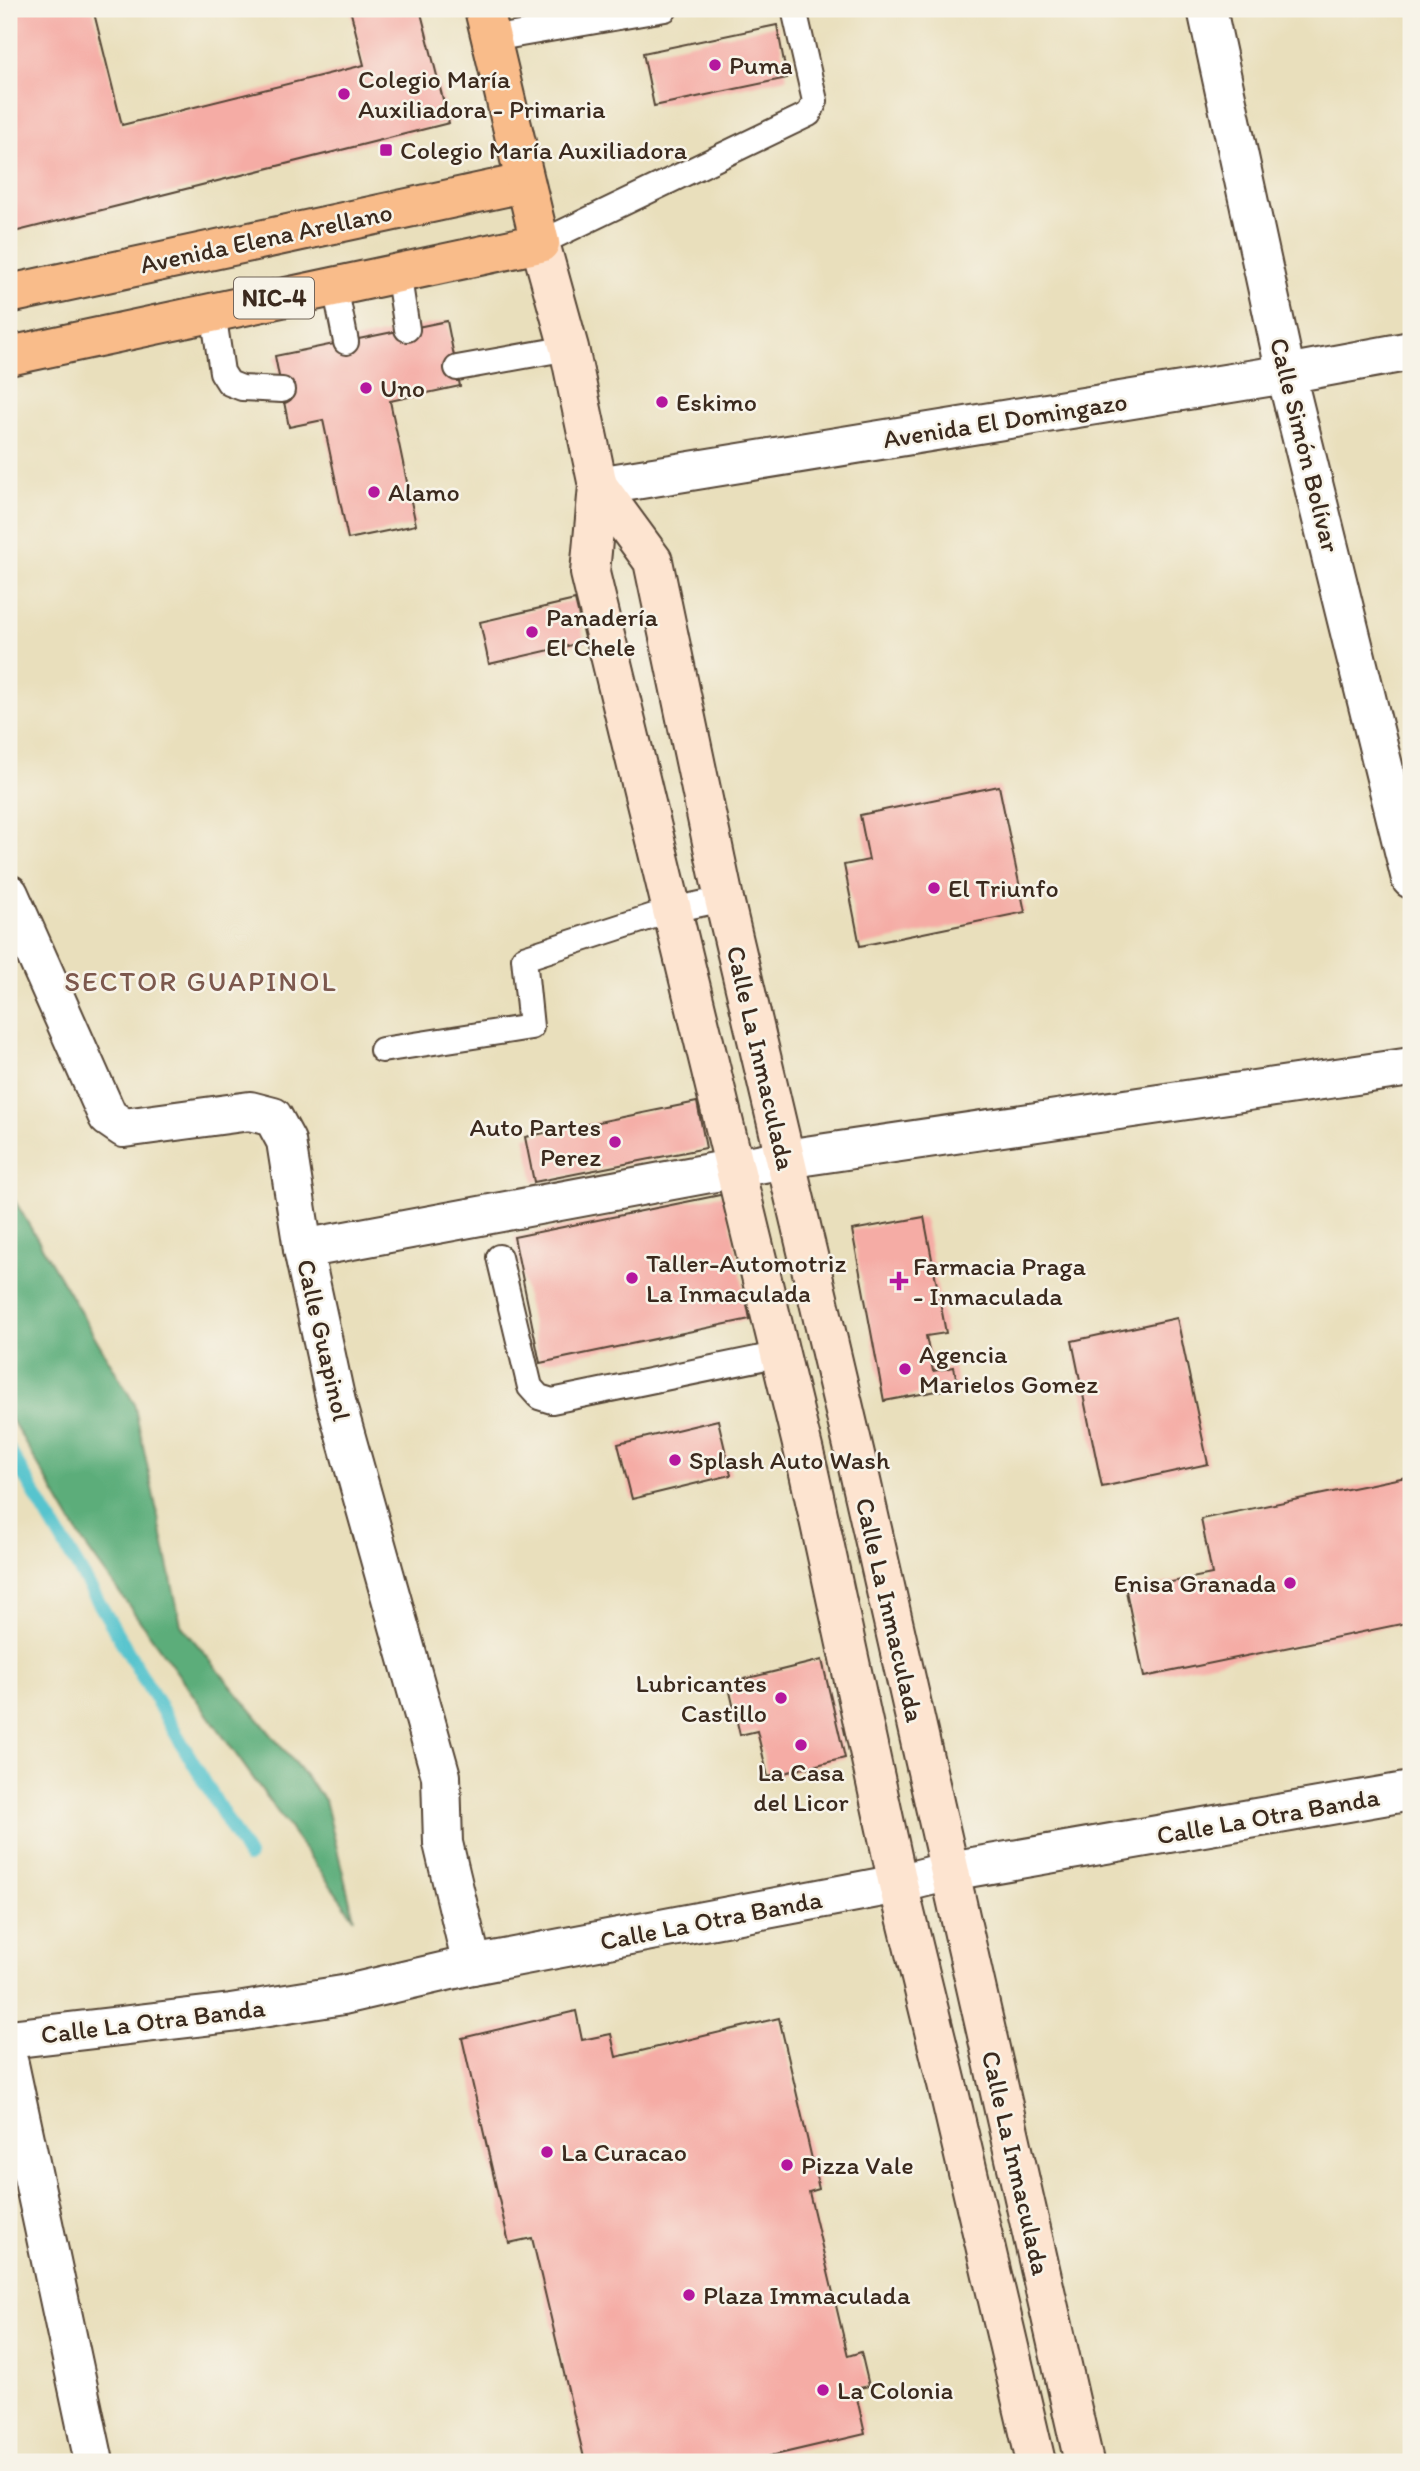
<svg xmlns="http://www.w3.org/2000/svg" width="1420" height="2471" font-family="Itim,sans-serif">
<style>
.forest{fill:#5bad7a;stroke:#4b6c4c;stroke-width:2}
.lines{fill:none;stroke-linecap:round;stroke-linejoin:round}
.stream{stroke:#57c4ce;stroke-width:14}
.building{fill:#f5aca5}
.lane-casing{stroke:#554536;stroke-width:28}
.street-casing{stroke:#554536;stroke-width:42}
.secondary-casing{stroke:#554536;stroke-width:42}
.highway-casing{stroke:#554536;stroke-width:42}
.lane{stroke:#fff;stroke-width:24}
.street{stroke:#fff;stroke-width:38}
.secondary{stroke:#fde4d0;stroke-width:38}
.highway{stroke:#f9bc8a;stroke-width:38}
.poi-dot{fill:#b5179e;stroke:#f7f3e8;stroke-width:2.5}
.labels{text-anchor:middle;stroke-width:5;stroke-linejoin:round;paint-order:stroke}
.shield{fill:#f7f3e8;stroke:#73665b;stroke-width:2}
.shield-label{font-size:24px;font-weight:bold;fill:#3b2a1e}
.poi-label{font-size:26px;fill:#3b2a1e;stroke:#f7f3e8;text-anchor:start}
.street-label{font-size:26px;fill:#3b2a1e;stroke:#f7f3e8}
.neighbourhood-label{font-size:28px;letter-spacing:2px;fill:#7c584d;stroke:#f7f3e8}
</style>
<rect width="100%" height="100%" fill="#f7f3e8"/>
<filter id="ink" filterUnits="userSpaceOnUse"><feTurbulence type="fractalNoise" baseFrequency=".0143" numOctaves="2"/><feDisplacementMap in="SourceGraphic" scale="14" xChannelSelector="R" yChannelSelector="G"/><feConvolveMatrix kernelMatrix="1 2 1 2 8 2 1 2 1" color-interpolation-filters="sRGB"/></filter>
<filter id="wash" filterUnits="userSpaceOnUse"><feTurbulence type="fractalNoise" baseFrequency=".00686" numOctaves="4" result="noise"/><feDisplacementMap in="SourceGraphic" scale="28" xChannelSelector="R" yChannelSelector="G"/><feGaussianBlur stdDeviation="1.57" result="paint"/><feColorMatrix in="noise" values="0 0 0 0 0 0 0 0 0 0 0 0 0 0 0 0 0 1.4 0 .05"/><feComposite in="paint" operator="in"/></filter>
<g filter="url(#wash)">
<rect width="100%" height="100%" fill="#e9dfbc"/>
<!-- forest -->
<path class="forest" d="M 9,1191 L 134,1403 L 181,1625 L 325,1800 L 354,1918 L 83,1542 L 9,1415 Z"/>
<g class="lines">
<!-- stream -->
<path class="stream" d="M 9,1450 L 248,1856"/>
</g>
<g id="blocks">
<!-- building -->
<g class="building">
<path d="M 9,9 L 93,9 L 122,125 L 364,65 L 350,9 L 420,9 L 449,123 L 10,233 Z"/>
<path d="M 777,25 L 787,78 L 654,106 L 643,53 Z"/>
<path d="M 447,321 L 460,386 L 390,401 L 416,525 L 348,539 L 323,420 L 289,427 L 275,356 Z"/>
<path d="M 575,600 L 585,642 L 489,664 L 480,622 Z"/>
<path d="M 999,786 L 1025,912 L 860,946 L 844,865 L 869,860 L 860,815 Z"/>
<path d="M 697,1102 L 706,1148 L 534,1182 L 525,1137 Z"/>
<path d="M 725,1194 L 750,1319 L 540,1363 L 514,1237 Z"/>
<path d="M 924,1217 L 946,1333 L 926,1336 L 933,1371 L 954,1367 L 958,1387 L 884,1401 L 852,1230 Z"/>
<path d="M 1177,1318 L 1208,1464 L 1102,1487 L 1072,1341 Z"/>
<path d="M 718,1420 L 731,1475 L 632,1499 L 618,1444 Z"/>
<path d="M 1411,1476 L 1411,1622 L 1144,1677 L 1126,1591 L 1212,1574 L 1201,1519 Z"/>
<path d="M 822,1660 L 845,1758 L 768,1777 L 757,1731 L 740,1735 L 728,1683 Z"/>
<path d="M 576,2011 L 582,2040 L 611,2034 L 616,2057 L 779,2018 L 819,2189 L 809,2192 L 848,2356 L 861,2352 L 869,2386 L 855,2389 L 865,2434 L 745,2462 L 585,2462 L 532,2238 L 509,2243 L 462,2038 Z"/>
</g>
</g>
</g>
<g filter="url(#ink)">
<use href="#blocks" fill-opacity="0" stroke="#554536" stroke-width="2"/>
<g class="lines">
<defs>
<g id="lane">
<path d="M 491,39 L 665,9"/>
<path d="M 540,243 L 809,114 L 815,101 L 794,9"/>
<path d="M 398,272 L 407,329"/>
<path d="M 335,286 L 346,342"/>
<path d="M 213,312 L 222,372 L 229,383 L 242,388 L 282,390"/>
<path d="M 457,368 L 569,348"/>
<path d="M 382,1050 L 531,1027 L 524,958 L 672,910 L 724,899"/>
<path d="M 499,1257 L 530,1387 L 539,1397 L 552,1401 L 781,1354"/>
</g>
<g id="street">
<path d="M 1207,9 L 1286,374 L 1411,879"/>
<path d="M 598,486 L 1286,374 L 1411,351"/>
<path d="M 9,894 L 108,1117 L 124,1128 L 250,1111 L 273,1117 L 286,1141 L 303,1249 L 336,1402 L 441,1776 L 443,1843 L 472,1965"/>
<path d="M 303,1249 L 785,1159 L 1411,1067"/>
<path d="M 9,2039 L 231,2013 L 343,1995 L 472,1965 L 898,1884 L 950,1871 L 1411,1791"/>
<path d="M 9,2064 L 94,2462"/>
</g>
<g id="secondary">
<path d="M 540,243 L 569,348 L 598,486 L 590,573 L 809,1473 L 898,1884 L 950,2096 L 1036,2462"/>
<path d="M 598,486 L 653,561 L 724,899 L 857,1463 L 1084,2462"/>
</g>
<g id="highway">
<path d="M 9,294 L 524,183"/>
<path d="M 9,356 L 540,243 L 484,9"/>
</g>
</defs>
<!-- lane casing -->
<use href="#lane" class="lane-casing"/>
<!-- street casing -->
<use href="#street" class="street-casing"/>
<!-- secondary casing -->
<use href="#secondary" class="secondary-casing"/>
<!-- highway casing -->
<use href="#highway" class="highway-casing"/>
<!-- lane -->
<use href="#lane" class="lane"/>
<!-- street -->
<use href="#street" class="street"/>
<!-- secondary -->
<use href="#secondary" class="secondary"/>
<!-- highway -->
<use href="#highway" class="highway"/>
</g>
</g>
<!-- markers -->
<g class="poi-dot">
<circle cx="715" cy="65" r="7"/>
<circle cx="344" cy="94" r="7"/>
<rect x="379" y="143" width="14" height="14" rx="3.5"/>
<circle cx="366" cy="388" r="7"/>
<circle cx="662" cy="402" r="7"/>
<circle cx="374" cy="492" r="7"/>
<circle cx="532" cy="632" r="7"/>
<circle cx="934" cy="888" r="7"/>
<circle cx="615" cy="1142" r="7"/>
<circle cx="632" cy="1278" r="7"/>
<path d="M895.5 1270.5h7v7h7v7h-7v7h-7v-7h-7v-7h7z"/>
<circle cx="905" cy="1369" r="7"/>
<circle cx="675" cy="1460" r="7"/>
<circle cx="1290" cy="1583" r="7"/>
<circle cx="781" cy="1698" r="7"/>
<circle cx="801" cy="1745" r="7"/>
<circle cx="547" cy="2152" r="7"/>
<circle cx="787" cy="2165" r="7"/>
<circle cx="689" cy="2295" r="7"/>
<circle cx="823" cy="2390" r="7"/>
</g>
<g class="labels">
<!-- shield labels -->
<rect class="shield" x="234" y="277.5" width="80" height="41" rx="5"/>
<g class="shield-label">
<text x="274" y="306">NIC-4</text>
</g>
<!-- poi labels -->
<g class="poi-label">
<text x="729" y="74">Puma</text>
<text x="358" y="88">Colegio María<tspan x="358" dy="30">Auxiliadora - Primaria</tspan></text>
<text x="400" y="159">Colegio María Auxiliadora</text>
<text x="380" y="397">Uno</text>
<text x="676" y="411">Eskimo</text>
<text x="388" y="501">Alamo</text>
<text x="546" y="626">Panadería<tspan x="546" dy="30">El Chele</tspan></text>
<text x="948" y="897">El Triunfo</text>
<text x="601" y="1136" text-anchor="end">Auto Partes<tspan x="601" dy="30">Perez</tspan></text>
<text x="646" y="1272">Taller-Automotriz<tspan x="646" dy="30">La Inmaculada</tspan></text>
<text x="913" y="1275">Farmacia Praga<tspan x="913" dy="30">- Inmaculada</tspan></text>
<text x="919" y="1363">Agencia<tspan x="919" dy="30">Marielos Gomez</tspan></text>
<text x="689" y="1469">Splash Auto Wash</text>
<text x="1276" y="1592" text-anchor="end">Enisa Granada</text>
<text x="767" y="1692" text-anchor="end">Lubricantes<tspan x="767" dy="30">Castillo</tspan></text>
<text x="801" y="1781" text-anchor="middle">La Casa<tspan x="801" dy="30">del Licor</tspan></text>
<text x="561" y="2161">La Curacao</text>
<text x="801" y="2174">Pizza Vale</text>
<text x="703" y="2304">Plaza Immaculada</text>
<text x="837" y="2399">La Colonia</text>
</g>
<!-- street labels -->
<g class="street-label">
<text transform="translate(266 238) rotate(-12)" y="9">Avenida Elena Arellano</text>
<text transform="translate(1005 420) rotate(-9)" y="9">Avenida El Domingazo</text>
<text transform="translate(1305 445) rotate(76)" y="9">Calle Simón Bolívar</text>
<text transform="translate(761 1058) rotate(77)" y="9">Calle La Inmaculada</text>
<text transform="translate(324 1340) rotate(77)" y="9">Calle Guapinol</text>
<text transform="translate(890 1610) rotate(77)" y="9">Calle La Inmaculada</text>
<text transform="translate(1268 1816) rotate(-10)" y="9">Calle La Otra Banda</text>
<text transform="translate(711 1920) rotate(-11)" y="9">Calle La Otra Banda</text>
<text transform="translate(153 2021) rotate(-7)" y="9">Calle La Otra Banda</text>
<text transform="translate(1016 2163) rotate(77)" y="9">Calle La Inmaculada</text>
</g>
<!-- neighbourhood labels -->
<g class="neighbourhood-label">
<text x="201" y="991">SECTOR GUAPINOL</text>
</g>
</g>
<!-- margin -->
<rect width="1420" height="2471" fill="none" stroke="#f7f3e8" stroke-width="35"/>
</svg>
